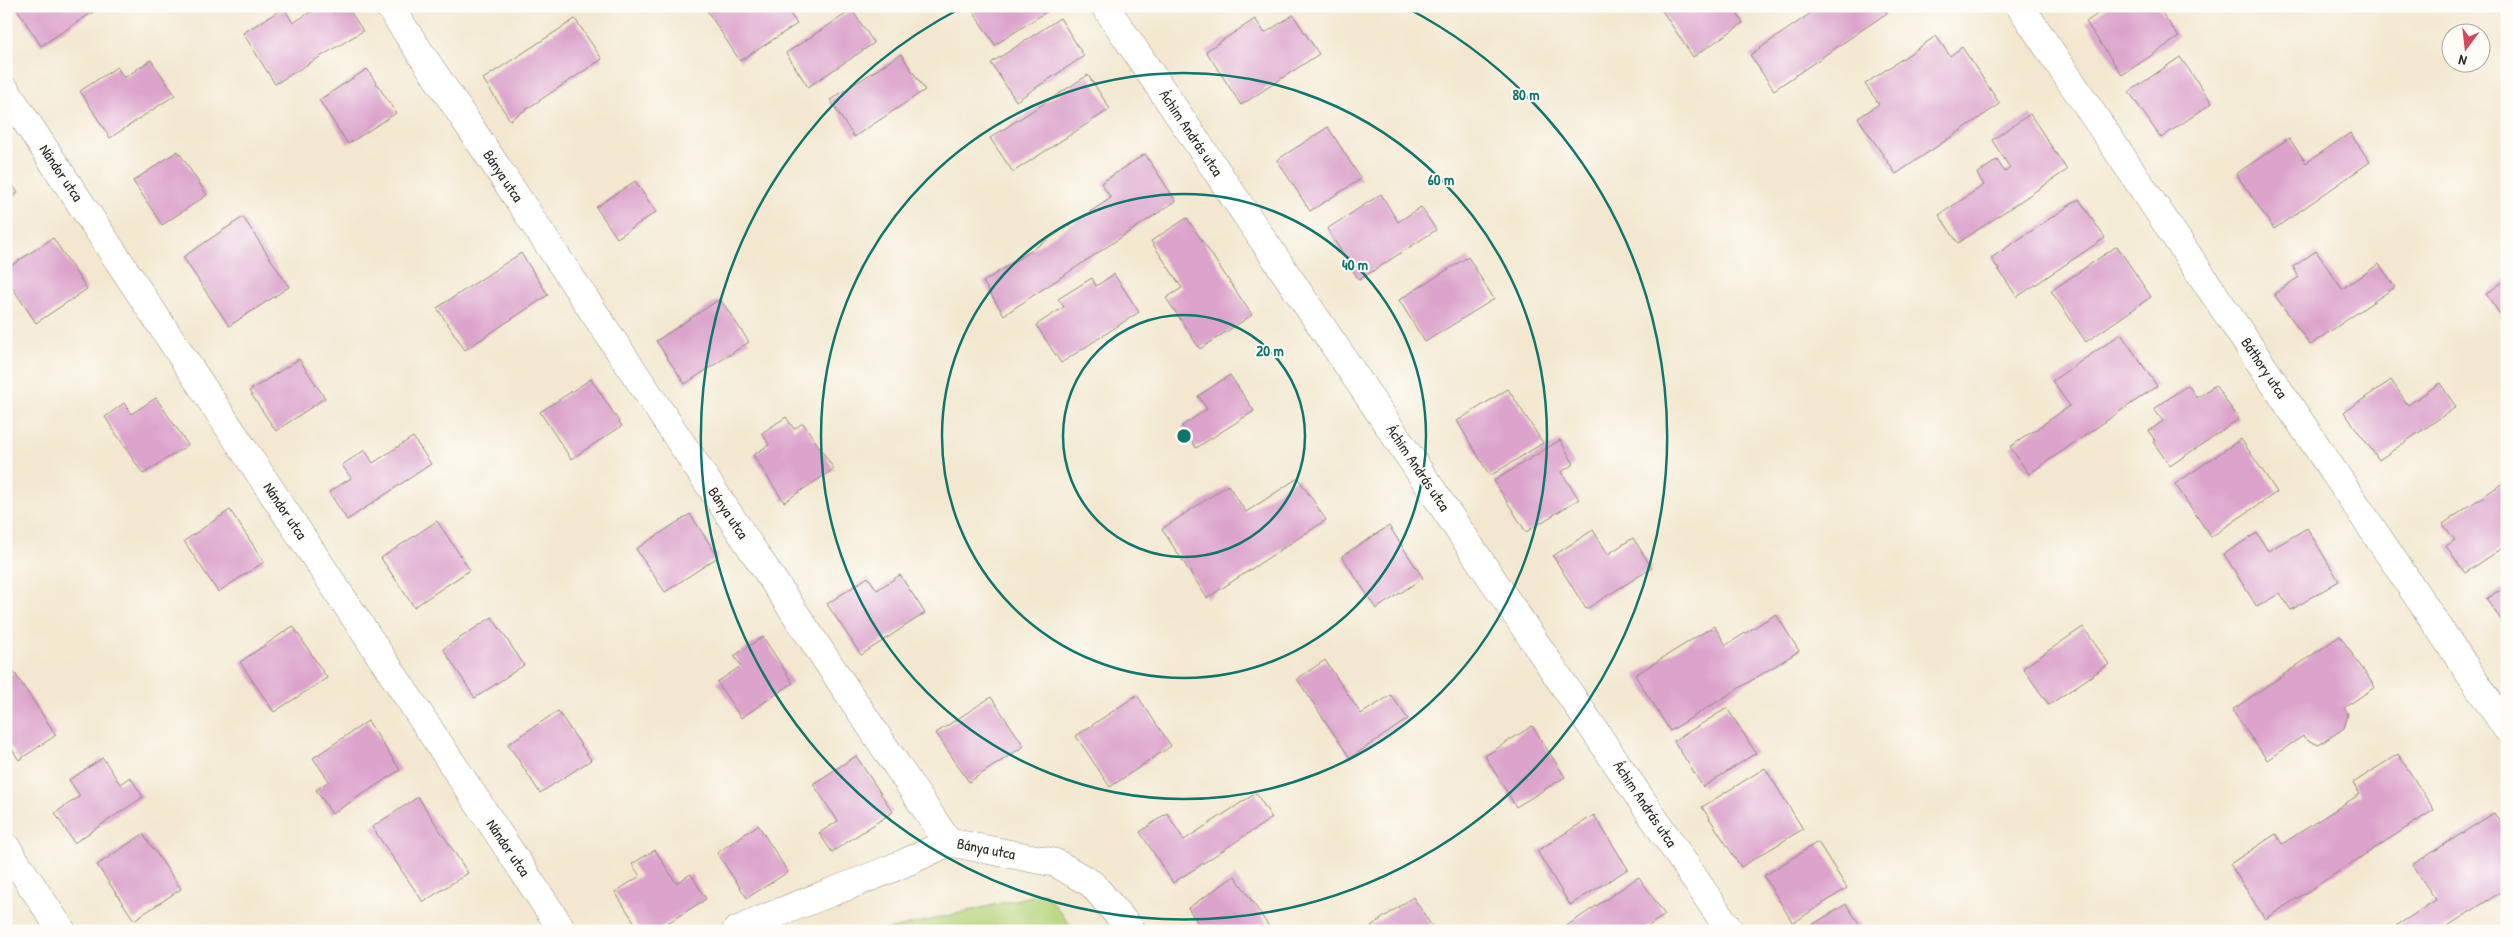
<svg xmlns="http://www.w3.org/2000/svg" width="2513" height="937" font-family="'Patrick Hand',sans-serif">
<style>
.green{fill:#b6d47b;stroke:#708053}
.building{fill:#dca3cc}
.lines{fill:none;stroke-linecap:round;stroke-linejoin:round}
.street-casing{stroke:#8f8a7d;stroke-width:29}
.street{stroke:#fff;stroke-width:28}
.ring{fill:none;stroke:#0f766e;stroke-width:2.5}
.labels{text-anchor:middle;stroke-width:4;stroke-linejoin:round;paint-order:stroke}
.street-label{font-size:15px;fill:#2b2b2b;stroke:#fdfcf7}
.centre{fill:#0f766e;stroke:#fdfcf7;stroke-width:2.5}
.ring-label{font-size:15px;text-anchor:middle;font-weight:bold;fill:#0f766e;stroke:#fdfcf7;stroke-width:4;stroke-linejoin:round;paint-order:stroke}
</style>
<rect width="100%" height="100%" fill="#fdfcf7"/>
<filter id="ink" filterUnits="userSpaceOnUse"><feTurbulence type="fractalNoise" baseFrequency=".02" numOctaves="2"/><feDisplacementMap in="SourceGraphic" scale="10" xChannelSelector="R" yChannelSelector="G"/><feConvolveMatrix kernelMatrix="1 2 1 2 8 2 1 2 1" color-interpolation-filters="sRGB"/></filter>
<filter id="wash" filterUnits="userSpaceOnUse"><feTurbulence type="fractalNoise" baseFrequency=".0096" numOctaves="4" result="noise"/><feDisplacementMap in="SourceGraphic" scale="20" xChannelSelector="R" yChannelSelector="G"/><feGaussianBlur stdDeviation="1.12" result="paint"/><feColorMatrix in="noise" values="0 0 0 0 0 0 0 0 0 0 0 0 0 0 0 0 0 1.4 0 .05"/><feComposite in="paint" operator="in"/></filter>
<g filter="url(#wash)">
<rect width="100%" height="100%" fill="#f3e8cf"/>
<!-- green -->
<path class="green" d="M 1045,893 L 1075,931 L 883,931 Z"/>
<g id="blocks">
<!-- building -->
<g class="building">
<path d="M 15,6 L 102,6 L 41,46 Z"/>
<path d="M 320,6 L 331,6 L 334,12 L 347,6 L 363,31 L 275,84 L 243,33 L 284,8 L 293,23 Z"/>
<path d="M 704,6 L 785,6 L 797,24 L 740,61 Z"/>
<path d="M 969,6 L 1051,6 L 1052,8 L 995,45 Z"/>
<path d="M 1659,6 L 1732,6 L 1743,23 L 1693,57 Z"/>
<path d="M 1810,6 L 1882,6 L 1887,13 L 1774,90 L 1750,55 L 1814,11 Z"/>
<path d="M 2109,6 L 2157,6 L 2179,37 L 2122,75 L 2086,22 Z"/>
<path d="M 852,10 L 874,43 L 808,87 L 786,53 Z"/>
<path d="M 1293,15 L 1319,54 L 1241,105 L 1206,51 L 1255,19 L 1265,33 Z"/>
<path d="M 1060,18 L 1084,56 L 1016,101 L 991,63 Z"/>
<path d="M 575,19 L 602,59 L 510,120 L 483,79 Z"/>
<path d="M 1936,36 L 1950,56 L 1962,47 L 2000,104 L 1896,174 L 1858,118 L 1879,104 L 1865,84 Z"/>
<path d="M 901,54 L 925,90 L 854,137 L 830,100 Z"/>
<path d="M 2180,57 L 2212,103 L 2161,138 L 2129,92 Z"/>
<path d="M 151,60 L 175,95 L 110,138 L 80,91 L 117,67 L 124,78 Z"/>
<path d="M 367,69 L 396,113 L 348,144 L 319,100 Z"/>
<path d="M 1088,75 L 1110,109 L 1013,172 L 990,138 Z"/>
<path d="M 2030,114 L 2067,170 L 1958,243 L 1939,215 L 1984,185 L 1977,174 L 1997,160 L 2005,172 L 2010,168 L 1992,140 Z"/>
<path d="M 1328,127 L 1361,179 L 1310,211 L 1277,160 Z"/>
<path d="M 2350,133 L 2370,162 L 2274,229 L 2236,174 L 2289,138 L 2306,163 Z"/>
<path d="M 178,151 L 207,195 L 162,225 L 133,181 Z"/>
<path d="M 1145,154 L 1176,201 L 1004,315 L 983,282 L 1111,198 L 1101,183 Z"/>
<path d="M 6,175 L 18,193 L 6,201 Z"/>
<path d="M 635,181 L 656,212 L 617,238 L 596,207 Z"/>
<path d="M 1381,194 L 1398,222 L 1421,207 L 1436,230 L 1359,280 L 1327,229 Z"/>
<path d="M 2079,199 L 2105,238 L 2017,297 L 1991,258 Z"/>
<path d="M 243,217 L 289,287 L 229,326 L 183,257 Z"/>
<path d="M 1187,218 L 1252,315 L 1200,349 L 1166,298 L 1182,288 L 1151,241 Z"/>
<path d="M 53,238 L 87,289 L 36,323 L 6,278 L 6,269 Z"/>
<path d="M 2117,246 L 2151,297 L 2086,342 L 2051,291 Z"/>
<path d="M 2316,251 L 2342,289 L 2379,264 L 2395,287 L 2310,345 L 2274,294 L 2299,277 L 2293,267 Z"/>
<path d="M 521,253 L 548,295 L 465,350 L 437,308 Z"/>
<path d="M 1468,257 L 1494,299 L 1425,342 L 1399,300 Z"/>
<path d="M 1114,274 L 1139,312 L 1061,363 L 1036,325 L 1064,307 L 1058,299 L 1092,278 L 1096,286 Z"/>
<path d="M 2507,279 L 2507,324 L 2486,294 Z"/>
<path d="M 720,299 L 749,342 L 685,384 L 656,341 Z"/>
<path d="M 2121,334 L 2157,386 L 2029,474 L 2010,447 L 2070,406 L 2052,381 Z"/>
<path d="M 299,359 L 325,398 L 276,431 L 249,391 Z"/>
<path d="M 1230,375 L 1254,411 L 1196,448 L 1182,426 L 1207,409 L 1198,396 Z"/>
<path d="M 591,379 L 622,426 L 571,459 L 540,412 Z"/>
<path d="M 2391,380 L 2408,405 L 2440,383 L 2456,407 L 2379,460 L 2344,412 Z"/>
<path d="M 2188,385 L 2197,398 L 2215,385 L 2239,419 L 2170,466 L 2153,442 L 2155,441 L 2149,431 L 2163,421 L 2154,409 Z"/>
<path d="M 1508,389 L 1543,443 L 1490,476 L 1457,421 Z"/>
<path d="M 156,398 L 188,445 L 143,474 L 105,417 L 124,403 L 131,414 Z"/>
<path d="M 786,417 L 794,429 L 803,423 L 834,469 L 784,502 L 753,455 L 769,445 L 762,433 Z"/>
<path d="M 413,437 L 431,464 L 347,520 L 329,492 L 351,478 L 342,465 L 365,450 L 373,463 Z"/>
<path d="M 2241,439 L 2277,492 L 2211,537 L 2175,484 Z"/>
<path d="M 1560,440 L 1574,464 L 1561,472 L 1579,499 L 1526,532 L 1494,481 Z"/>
<path d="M 1298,478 L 1326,520 L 1207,598 L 1162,529 L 1228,485 L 1246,512 Z"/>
<path d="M 2507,480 L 2507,545 L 2465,573 L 2446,546 L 2455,540 L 2443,524 Z"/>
<path d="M 230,510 L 264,562 L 218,592 L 184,541 Z"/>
<path d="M 690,514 L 718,557 L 665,592 L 636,549 Z"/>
<path d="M 437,521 L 470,570 L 414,607 L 381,558 Z"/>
<path d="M 1389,526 L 1423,578 L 1376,609 L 1342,556 Z"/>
<path d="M 2307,528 L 2339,581 L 2291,610 L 2280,593 L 2257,607 L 2224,554 L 2257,533 L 2268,551 Z"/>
<path d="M 1593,530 L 1608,554 L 1633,538 L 1652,568 L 1586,609 L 1553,556 Z"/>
<path d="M 900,575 L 925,613 L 861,655 L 827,604 L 868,577 L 877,590 Z"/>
<path d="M 2507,585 L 2507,628 L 2486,599 Z"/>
<path d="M 1776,614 L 1799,651 L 1670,731 L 1635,675 L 1714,626 L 1726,645 Z"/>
<path d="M 492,617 L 524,665 L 475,698 L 443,649 Z"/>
<path d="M 293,626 L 327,678 L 274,712 L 240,662 Z"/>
<path d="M 2083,627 L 2109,664 L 2049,705 L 2023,668 Z"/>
<path d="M 2340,636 L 2375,687 L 2344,708 L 2348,714 L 2344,728 L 2319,745 L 2307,740 L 2303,736 L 2267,760 L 2232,710 Z"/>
<path d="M 763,637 L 793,683 L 741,718 L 717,682 L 741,666 L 734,656 Z"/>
<path d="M 1325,660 L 1361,714 L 1391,695 L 1408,719 L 1350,758 L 1297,679 Z"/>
<path d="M 14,672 L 56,735 L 19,760 L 6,740 L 6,677 Z"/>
<path d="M 1137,695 L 1171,746 L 1110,787 L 1076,736 Z"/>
<path d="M 991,697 L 1024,746 L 969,782 L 936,733 Z"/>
<path d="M 1727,708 L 1756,753 L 1703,787 L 1674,741 Z"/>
<path d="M 558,711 L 591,760 L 540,793 L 508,744 Z"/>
<path d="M 368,721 L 400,770 L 332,814 L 316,790 L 329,781 L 313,758 Z"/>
<path d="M 1532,726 L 1565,777 L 1516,807 L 1485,756 Z"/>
<path d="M 2398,754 L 2434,810 L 2265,919 L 2230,864 L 2276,834 L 2282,844 L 2360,794 L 2353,783 Z"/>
<path d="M 856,756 L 893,812 L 832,852 L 819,833 L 838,821 L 813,784 Z"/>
<path d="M 103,758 L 120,784 L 130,777 L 143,797 L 74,843 L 55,813 L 80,796 L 69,780 Z"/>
<path d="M 1765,768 L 1803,829 L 1741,867 L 1702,807 Z"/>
<path d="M 1256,793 L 1272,818 L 1173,883 L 1140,832 L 1167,813 L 1184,840 Z"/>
<path d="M 418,797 L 468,873 L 423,902 L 372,827 Z"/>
<path d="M 2494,813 L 2507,833 L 2507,888 L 2440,931 L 2399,931 L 2396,926 L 2436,900 L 2412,865 Z"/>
<path d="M 1594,815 L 1628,869 L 1570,905 L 1537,851 Z"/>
<path d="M 758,825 L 788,872 L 747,898 L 717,853 Z"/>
<path d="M 143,834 L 181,889 L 134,920 L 97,865 Z"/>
<path d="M 1818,842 L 1847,888 L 1793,923 L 1764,876 Z"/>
<path d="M 655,850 L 676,883 L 691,874 L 706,899 L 655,931 L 640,931 L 615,892 L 640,876 L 632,864 Z"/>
<path d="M 1235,876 L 1272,931 L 1203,931 L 1188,908 Z"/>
<path d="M 1639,877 L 1665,915 L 1641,931 L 1559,931 Z"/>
<path d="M 1413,897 L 1435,931 L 1374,931 L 1371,926 Z"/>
<path d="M 1846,904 L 1864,931 L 1809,931 L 1807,928 Z"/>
</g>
</g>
</g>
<g filter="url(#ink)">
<use href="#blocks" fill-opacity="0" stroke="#8f8a7d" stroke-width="1"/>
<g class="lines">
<defs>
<g id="street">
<path d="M 389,6 L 948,842 L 1056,863 L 1092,884 L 1132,931"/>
<path d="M 1105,6 L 1730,931"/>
<path d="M 2020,6 L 2507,729"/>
<path d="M 6,91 L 563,931"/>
<path d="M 6,847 L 62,931"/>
<path d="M 736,931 C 805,899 880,878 948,842"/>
</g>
</defs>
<!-- street casing -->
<use href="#street" class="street-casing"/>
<!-- street -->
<use href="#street" class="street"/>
</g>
</g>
<!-- distance rings -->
<g class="ring">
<circle cx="1184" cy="436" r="121"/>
<circle cx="1184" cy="436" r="242"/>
<circle cx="1184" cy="436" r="363"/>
<path d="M1407 8A483 483 0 1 1 961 8"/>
</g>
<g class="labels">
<!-- street labels -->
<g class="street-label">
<text transform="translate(1191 133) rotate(56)" y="5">Áchim András utca</text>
<text transform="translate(61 173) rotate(56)" y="5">Nándor utca</text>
<text transform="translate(503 176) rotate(56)" y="5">Bánya utca</text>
<text transform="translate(2264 368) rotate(56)" y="5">Báthory utca</text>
<text transform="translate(1418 468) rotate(56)" y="5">Áchim András utca</text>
<text transform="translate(285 511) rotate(56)" y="5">Nándor utca</text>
<text transform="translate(728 513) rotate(56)" y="5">Bánya utca</text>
<text transform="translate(1645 804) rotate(56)" y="5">Áchim András utca</text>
<text transform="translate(508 848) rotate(56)" y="5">Nándor utca</text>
<text transform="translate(986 849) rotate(11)" y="5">Bánya utca</text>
</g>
</g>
<circle cx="1184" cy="436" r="8" class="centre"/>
<g class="ring-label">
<text x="1526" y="100">80 m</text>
<text x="1441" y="185">60 m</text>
<text x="1355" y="270">40 m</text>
<text x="1270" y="356">20 m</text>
</g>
<!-- margin -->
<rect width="2513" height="937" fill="none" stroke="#fdfcf7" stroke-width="25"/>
<!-- north arrow -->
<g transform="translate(2466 48) rotate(195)"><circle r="24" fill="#fdfcf7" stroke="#a9a8a5"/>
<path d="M0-4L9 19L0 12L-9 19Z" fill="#d1495b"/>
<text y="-8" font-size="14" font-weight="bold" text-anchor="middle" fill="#2b2b2b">N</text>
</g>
</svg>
